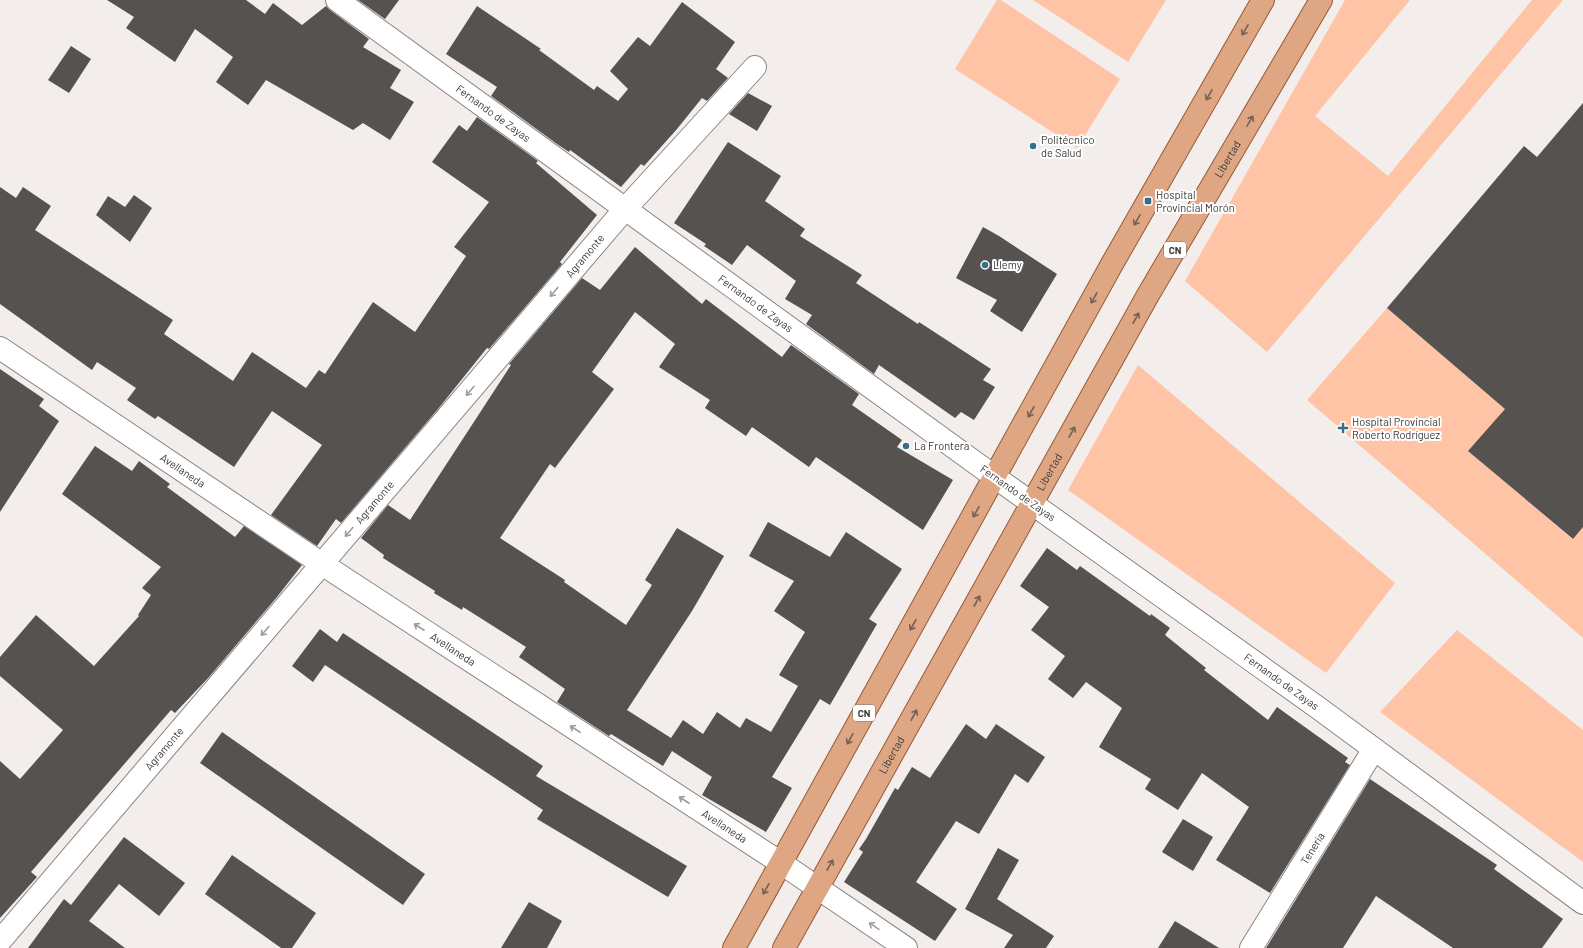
<svg xmlns="http://www.w3.org/2000/svg" width="1583" height="948" font-family="Barlow,sans-serif">
<style>
.grass{fill:#ffc3a5}
.building{fill:#565250}
.lines{fill:none;stroke-linecap:round;stroke-linejoin:round}
.street-casing{stroke:#8a8684;stroke-width:24}
.secondary-casing{stroke:#8a8684;stroke-width:24}
.primary-casing{stroke:#985934;stroke-width:24}
.street{stroke:#fff;stroke-width:22}
.secondary{stroke:#fff;stroke-width:22}
.primary{stroke:#dfa684;stroke-width:22}
.oneway{stroke:#756053}
.oneway2{stroke:#9e9c9c}
.poi-dot{fill:#357088;stroke:#fff;stroke-width:1.5}
.labels{text-anchor:middle;stroke-width:4;stroke-linejoin:round;paint-order:stroke}
.shield{fill:#fff;stroke:#767574;stroke-width:1}
.shield-label{font-size:10px;font-weight:bold;fill:#3c3a39}
.street-label{font-size:11px;fill:#3c3a39;stroke:#fff}
.poi-label{font-size:11px;fill:#3c3a39;stroke:#fff;text-anchor:start}
</style>
<rect width="100%" height="100%" fill="#f3eeec"/>
<!-- grass -->
<g class="grass">
<path d="M 997,0 L 1001,0 L 1120,79 L 1077,148 L 955,69 Z"/>
<path d="M 1033,0 L 1166,0 L 1128,62 Z"/>
<path d="M 1345,0 L 1410,0 L 1315,116 L 1388,176 L 1532,0 L 1563,0 L 1267,352 L 1185,281 Z"/>
<path d="M 1387,308 L 1505,409 L 1469,451 L 1572,539 L 1583,527 L 1583,638 L 1307,400 Z"/>
<path d="M 1138,365 L 1395,583 L 1326,673 L 1068,490 Z"/>
<path d="M 1457,630 L 1583,730 L 1583,862 L 1380,712 Z"/>
</g>
<!-- building -->
<g class="building">
<path d="M 107,0 L 246,0 L 265,14 L 273,3 L 302,25 L 326,6 L 330,10 L 369,39 L 363,47 L 401,70 L 390,88 L 414,102 L 390,140 L 363,123 L 353,130 L 266,80 L 248,105 L 216,82 L 233,57 L 195,29 L 175,62 L 126,28 L 134,17 Z"/>
<path d="M 358,0 L 399,0 L 385,19 Z"/>
<path d="M 682,2 L 735,42 L 716,69 L 728,78 L 707,101 L 702,98 L 677,129 L 644,166 L 641,164 L 621,187 L 570,150 L 569,152 L 557,144 L 491,96 L 497,87 L 446,54 L 477,6 L 541,49 L 539,50 L 594,90 L 597,86 L 618,101 L 628,89 L 610,71 L 638,37 L 650,46 Z"/>
<path d="M 71,46 L 91,59 L 69,93 L 48,80 Z"/>
<path d="M 748,93 L 772,106 L 757,131 L 729,114 Z"/>
<path d="M 1583,103 L 1583,527 L 1573,539 L 1468,451 L 1505,409 L 1387,308 L 1524,146 L 1537,157 Z"/>
<path d="M 477,117 L 538,161 L 536,163 L 597,215 L 560,262 L 562,264 L 489,349 L 487,348 L 438,409 L 341,523 L 336,519 L 317,546 L 271,515 L 322,445 L 272,411 L 234,467 L 158,416 L 155,419 L 127,400 L 136,388 L 97,362 L 92,370 L 0,304 L 0,187 L 16,198 L 23,187 L 51,206 L 35,230 L 173,320 L 164,334 L 233,381 L 252,352 L 306,388 L 319,370 L 325,374 L 373,302 L 415,332 L 466,256 L 454,247 L 489,202 L 432,162 L 459,125 L 467,131 Z"/>
<path d="M 728,142 L 781,176 L 765,201 L 805,229 L 800,236 L 862,275 L 856,283 L 918,324 L 919,322 L 991,369 L 983,380 L 995,387 L 974,420 L 961,412 L 955,418 L 879,365 L 874,374 L 806,324 L 812,315 L 785,299 L 796,281 L 747,245 L 732,265 L 704,246 L 706,244 L 674,223 Z"/>
<path d="M 134,195 L 152,208 L 130,242 L 96,215 L 108,196 L 125,207 Z"/>
<path d="M 983,227 L 999,236 L 1057,274 L 1022,332 L 990,311 L 997,300 L 956,278 Z"/>
<path d="M 635,247 L 702,304 L 706,299 L 782,357 L 791,345 L 859,394 L 852,405 L 902,440 L 897,447 L 953,480 L 923,530 L 816,457 L 809,467 L 752,427 L 746,436 L 705,408 L 710,400 L 659,367 L 675,344 L 635,312 L 592,372 L 614,389 L 555,468 L 550,464 L 500,538 L 565,580 L 564,582 L 626,625 L 652,585 L 645,580 L 677,528 L 724,556 L 692,611 L 627,710 L 671,738 L 683,720 L 703,734 L 717,712 L 740,728 L 746,718 L 771,732 L 798,686 L 779,675 L 805,632 L 774,611 L 794,581 L 749,556 L 768,522 L 830,557 L 846,532 L 902,569 L 869,619 L 877,624 L 830,705 L 820,699 L 772,777 L 792,788 L 766,832 L 702,795 L 712,777 L 672,751 L 663,766 L 611,734 L 609,736 L 557,702 L 565,689 L 519,657 L 526,647 L 463,607 L 462,610 L 434,593 L 435,591 L 383,558 L 384,555 L 361,538 L 388,505 L 410,520 L 511,365 L 509,364 L 582,278 L 600,290 Z"/>
<path d="M 0,369 L 44,399 L 39,406 L 59,421 L 0,512 Z"/>
<path d="M 95,446 L 132,471 L 139,461 L 170,484 L 167,487 L 235,537 L 244,526 L 302,565 L 277,597 L 209,677 L 175,713 L 171,710 L 31,872 L 37,877 L 0,918 L 0,761 L 20,779 L 63,730 L 0,676 L 0,657 L 36,615 L 94,666 L 139,616 L 138,615 L 151,595 L 142,588 L 161,567 L 62,494 Z"/>
<path d="M 1047,548 L 1077,570 L 1080,566 L 1150,616 L 1151,614 L 1170,628 L 1165,635 L 1206,668 L 1204,670 L 1268,720 L 1277,707 L 1348,758 L 1345,762 L 1350,765 L 1270,893 L 1216,860 L 1249,807 L 1202,773 L 1178,810 L 1145,789 L 1151,779 L 1099,747 L 1122,708 L 1086,682 L 1073,698 L 1048,679 L 1065,656 L 1031,630 L 1049,607 L 1020,586 Z"/>
<path d="M 320,629 L 337,642 L 343,633 L 543,766 L 536,776 L 687,866 L 668,897 L 537,819 L 543,810 L 325,665 L 313,682 L 292,666 Z"/>
<path d="M 966,724 L 986,739 L 996,724 L 1045,757 L 1028,783 L 1015,774 L 979,834 L 956,821 L 916,882 L 957,909 L 935,941 L 844,882 L 863,852 L 859,849 L 866,839 L 895,788 L 898,790 L 912,767 L 930,778 Z"/>
<path d="M 222,732 L 425,874 L 403,905 L 200,763 Z"/>
<path d="M 1370,779 L 1497,865 L 1494,869 L 1563,919 L 1542,948 L 1453,948 L 1376,896 L 1343,948 L 1266,948 Z"/>
<path d="M 1183,819 L 1213,837 L 1193,871 L 1162,852 Z"/>
<path d="M 124,837 L 185,883 L 159,916 L 119,884 L 89,921 L 125,948 L 28,948 L 64,899 L 71,905 Z"/>
<path d="M 998,848 L 1019,860 L 997,899 L 1054,936 L 1046,948 L 1004,948 L 1013,935 L 965,909 Z"/>
<path d="M 232,855 L 316,913 L 292,948 L 281,948 L 205,894 Z"/>
<path d="M 529,902 L 562,921 L 547,948 L 501,948 Z"/>
<path d="M 1175,921 L 1219,948 L 1158,948 Z"/>
</g>
<g class="lines">
<defs>
<g id="street">
<path id="s1" d="M 337,0 L 995,477"/>
<path id="s2" d="M 0,348 L 322,564 L 781,863 L 906,948"/>
<path id="s3" d="M 0,941 L 625,209 L 755,67"/>
<path id="s4" d="M 1251,948 L 1374,749"/>
</g>
<g id="secondary">
<path id="s5" d="M 995,477 L 1317,707 L 1583,903"/>
</g>
<g id="primary">
<path d="M 734,948 L 1112,264 L 1263,0"/>
<path id="s6" d="M 784,948 L 1148,295 L 1321,0"/>
</g>
</defs>
<!-- street casing -->
<use href="#street" class="street-casing"/>
<!-- secondary casing -->
<use href="#secondary" class="secondary-casing"/>
<!-- primary casing -->
<use href="#primary" class="primary-casing"/>
<!-- street -->
<use href="#street" class="street"/>
<!-- secondary -->
<use href="#secondary" class="secondary"/>
<!-- primary -->
<use href="#primary" class="primary"/>
</g>
<!-- one-way arrows -->
<defs><path id="oneway-shaft" d="M-6 0H5M1.5-3L5.5 0L1.5 3" fill="none" stroke-width="1.6" stroke-linecap="round" stroke-linejoin="round"/></defs>
<g class="oneway">
<use href="#oneway-shaft" transform="translate(1245 30) rotate(120)"/>
<use href="#oneway-shaft" transform="translate(1209 95) rotate(120)"/>
<use href="#oneway-shaft" transform="translate(1250 121) rotate(-60)"/>
<use href="#oneway-shaft" transform="translate(1137 220) rotate(120)"/>
<use href="#oneway-shaft" transform="translate(1094 298) rotate(119)"/>
<use href="#oneway-shaft" transform="translate(1136 318) rotate(-61)"/>
<use href="#oneway-shaft" transform="translate(1031 412) rotate(119)"/>
<use href="#oneway-shaft" transform="translate(1072 432) rotate(-61)"/>
<use href="#oneway-shaft" transform="translate(976 512) rotate(119)"/>
<use href="#oneway-shaft" transform="translate(977 601) rotate(-61)"/>
<use href="#oneway-shaft" transform="translate(913 625) rotate(119)"/>
<use href="#oneway-shaft" transform="translate(914 715) rotate(-61)"/>
<use href="#oneway-shaft" transform="translate(850 739) rotate(119)"/>
<use href="#oneway-shaft" transform="translate(830 865) rotate(-61)"/>
<use href="#oneway-shaft" transform="translate(766 889) rotate(119)"/>
</g>
<g class="oneway2">
<use href="#oneway-shaft" transform="translate(554 292) rotate(130)"/>
<use href="#oneway-shaft" transform="translate(470 391) rotate(130)"/>
<use href="#oneway-shaft" transform="translate(349 532) rotate(130)"/>
<use href="#oneway-shaft" transform="translate(419 627) rotate(-147)"/>
<use href="#oneway-shaft" transform="translate(265 631) rotate(130)"/>
<use href="#oneway-shaft" transform="translate(575 729) rotate(-147)"/>
<use href="#oneway-shaft" transform="translate(684 800) rotate(-147)"/>
<use href="#oneway-shaft" transform="translate(874 926) rotate(-146)"/>
</g>
<!-- markers -->
<g class="poi-dot">
<circle cx="1033" cy="146" r="4"/>
<rect x="1144" y="197" width="8" height="8" rx="2"/>
<circle cx="985" cy="265" r="4"/>
<path d="M1341 422h4v4h4v4h-4v4h-4v-4h-4v-4h4z"/>
<circle cx="906" cy="446" r="4"/>
</g>
<g class="labels">
<!-- shield labels -->
<g class="shield">
<rect x="1164" y="242" width="22" height="16" rx="3"/>
<rect x="853" y="705" width="22" height="16" rx="3"/>
</g>
<g class="shield-label">
<text x="1175" y="254">CN</text>
<text x="864" y="717">CN</text>
</g>
<!-- street labels -->
<g class="street-label">
<text dy="4" stroke="none"><textPath href="#s1" startOffset="193">Fernando de Zayas</textPath></text>
<text dy="4" stroke="none"><textPath href="#s6" startOffset="905">Libertad</textPath></text>
<text dy="4" stroke="none"><textPath href="#s3" startOffset="901">Agramonte</textPath></text>
<text dy="4" stroke="none"><textPath href="#s1" startOffset="517">Fernando de Zayas</textPath></text>
<text dy="4" stroke="none"><textPath href="#s2" startOffset="220">Avellaneda</textPath></text>
<text dy="4" stroke="none"><textPath href="#s6" startOffset="545">Libertad</textPath></text>
<text transform="translate(1018 493) rotate(35)" y="4">Fernando de Zayas</text>
<text dy="4" stroke="none"><textPath href="#s3" startOffset="577">Agramonte</textPath></text>
<text dy="4" stroke="none"><textPath href="#s2" startOffset="544">Avellaneda</textPath></text>
<text dy="4" stroke="none"><textPath href="#s5" startOffset="352">Fernando de Zayas</textPath></text>
<text dy="4" stroke="none"><textPath href="#s3" startOffset="253">Agramonte</textPath></text>
<text dy="4" stroke="none"><textPath href="#s6" startOffset="221">Libertad</textPath></text>
<text dy="4" stroke="none"><textPath href="#s2" startOffset="868">Avellaneda</textPath></text>
<text dy="4" stroke="none"><textPath href="#s4" startOffset="117">Tenería</textPath></text>
</g>
<!-- poi labels -->
<g class="poi-label">
<text x="1041" y="144">Politécnico<tspan x="1041" dy="13">de Salud</tspan></text>
<text x="1156" y="199">Hospital<tspan x="1156" dy="13">Provincial Morón</tspan></text>
<text x="993" y="269">Llemy</text>
<text x="1352" y="426">Hospital Provincial<tspan x="1352" dy="13">Roberto Rodríguez</tspan></text>
<text x="914" y="450">La Frontera</text>
</g>
</g>
</svg>
